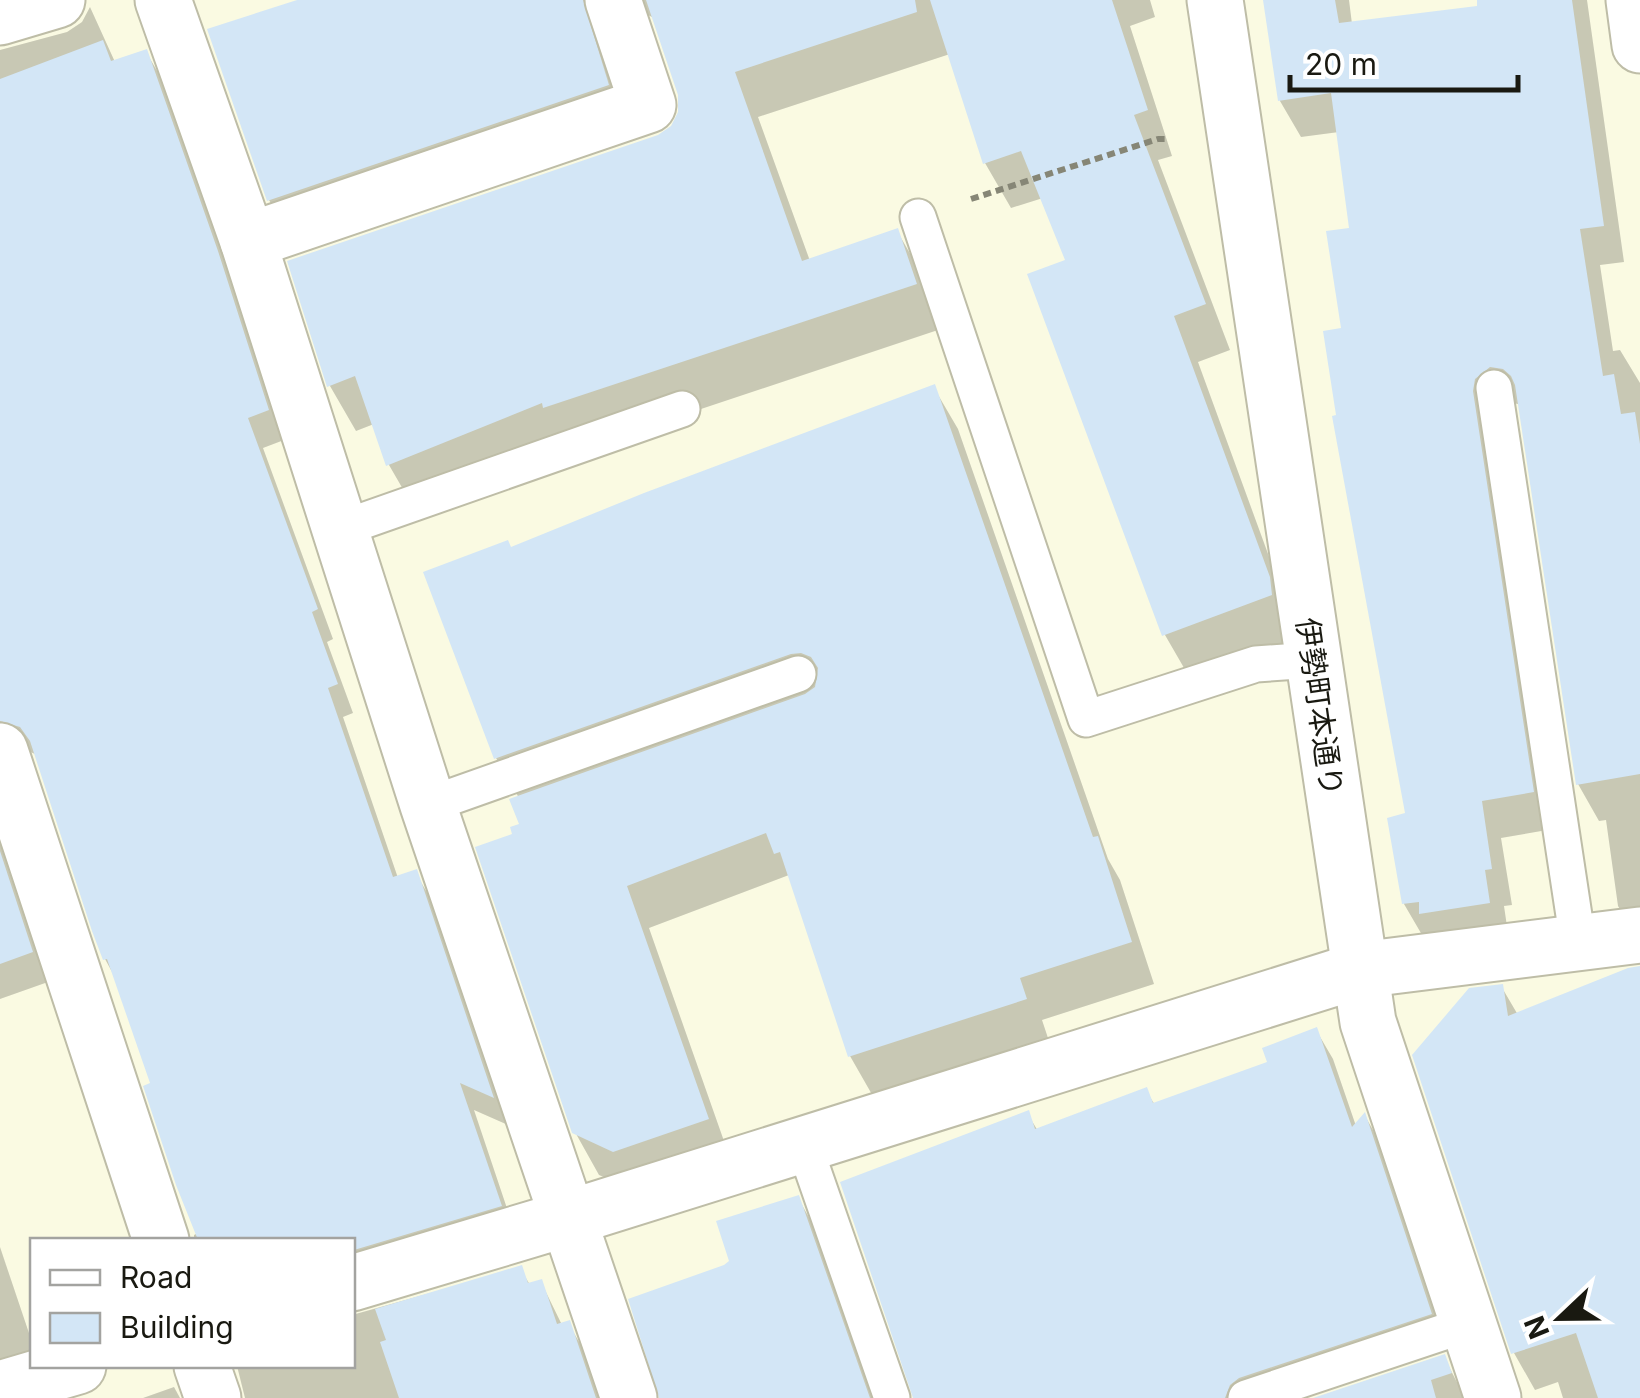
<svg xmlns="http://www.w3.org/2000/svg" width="1640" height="1398" font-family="Inter,'Noto Sans JP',sans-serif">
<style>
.shadow{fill:#0003}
.building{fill:#d3e6f6}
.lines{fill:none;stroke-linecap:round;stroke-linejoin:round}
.lane-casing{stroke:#bebda7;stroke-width:39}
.street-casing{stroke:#bebda7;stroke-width:59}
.path{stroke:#868676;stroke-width:6;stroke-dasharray:8 5;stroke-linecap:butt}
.lane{stroke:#fff;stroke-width:35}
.street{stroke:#fff;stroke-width:55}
.labels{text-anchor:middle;stroke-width:10;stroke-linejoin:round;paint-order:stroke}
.street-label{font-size:30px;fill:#191911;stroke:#fff}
</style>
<rect width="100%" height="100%" fill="#fafae2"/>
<!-- shadow -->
<g class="shadow">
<path d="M 305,0 L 1150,0 L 1155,17 L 1130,26 L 1172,156 L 1158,160 L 1230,350 L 1198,362 L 1294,625 L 1297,640 L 1191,680 L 1165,635 L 1068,261 L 1043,198 L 1011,208 L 985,163 L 950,54 L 758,117 L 810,261 L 897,231 L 923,276 L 941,329 L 572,452 L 415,510 L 389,465 L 374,424 L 356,431 L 330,386 L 290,262 L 659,137 L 673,128 L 681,113 L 680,95 L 654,18 L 646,14 L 632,131 L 295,245 L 269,200 L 210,31 Z"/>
<path d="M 1265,0 L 1349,0 L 1352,24 L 1481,8 L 1479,0 L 1587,0 L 1624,262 L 1600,265 L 1613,351 L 1620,350 L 1640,383 L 1640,942 L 1618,906 L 1606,820 L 1599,821 L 1578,784 L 1521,405 L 1514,403 L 1501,409 L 1553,829 L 1501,838 L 1512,905 L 1504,906 L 1509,940 L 1425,940 L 1404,904 L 1408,815 L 1339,417 L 1352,230 L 1339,132 L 1301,137 L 1280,101 Z"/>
<path d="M 90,7 L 115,62 L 146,52 L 163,81 L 234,283 L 284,440 L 263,448 L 333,639 L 327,642 L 353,713 L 343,717 L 398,878 L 415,872 L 432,901 L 508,1125 L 474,1110 L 516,1235 L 352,1287 L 352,1240 L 194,1240 L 194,1235 L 198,1233 L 153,1085 L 117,981 L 105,959 L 37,755 L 24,749 L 0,755 L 0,50 L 67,32 L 82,22 Z"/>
<path d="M 934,388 L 958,429 L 1108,859 L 1120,880 L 1154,984 L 1042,1020 L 1049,1041 L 874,1098 L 850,1056 L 789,875 L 649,928 L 731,1161 L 639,1192 L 599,1175 L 575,1132 L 515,836 L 522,825 L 519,798 L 496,758 L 511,550 Z"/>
<path d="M 0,835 L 48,982 L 0,999 Z"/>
<path d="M 1640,967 L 1640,1398 L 1563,1398 L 1558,1382 L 1535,1390 L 1514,1353 L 1501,986 L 1518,1015 Z"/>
<path d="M 1316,1030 L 1333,1059 L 1356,1126 L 1365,1116 L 1381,1144 L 1447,1343 L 1283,1398 L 915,1398 L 1027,1113 L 1038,1131 L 1146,1091 L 1155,1105 L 1270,1063 Z"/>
<path d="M 798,1198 L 815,1228 L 874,1398 L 662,1398 L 726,1267 Z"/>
<path d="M 0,1247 L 32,1342 L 32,1366 L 0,1393 Z"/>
<path d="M 520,1268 L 530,1285 L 541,1282 L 562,1325 L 568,1323 L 585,1352 L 601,1398 L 245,1398 L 237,1366 L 352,1366 L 352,1315 Z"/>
<path d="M 1444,1357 L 1465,1398 L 1321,1398 Z"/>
<path d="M 174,1387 L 180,1398 L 143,1398 Z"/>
</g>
<!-- building -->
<g class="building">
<path d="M 297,0 L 583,0 L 609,85 L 267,201 L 207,29 Z"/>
<path d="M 646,0 L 915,0 L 917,12 L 735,72 L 802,261 L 898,228 L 917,284 L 543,408 L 542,403 L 386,466 L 355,376 L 327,387 L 287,261 L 658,135 L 671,126 L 678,112 L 678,95 Z"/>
<path d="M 930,0 L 1112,0 L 1148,110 L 1134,115 L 1206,304 L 1174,316 L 1270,577 L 1272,595 L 1162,636 L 1027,274 L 1065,260 L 1021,151 L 983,164 Z"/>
<path d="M 1263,0 L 1335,0 L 1339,23 L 1477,6 L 1477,0 L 1572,0 L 1604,226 L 1580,229 L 1603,376 L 1614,374 L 1621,414 L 1635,412 L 1640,444 L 1640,774 L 1576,785 L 1515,385 L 1511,376 L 1503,369 L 1490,367 L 1475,379 L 1473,391 L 1534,792 L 1482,801 L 1492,869 L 1485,870 L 1490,903 L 1419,914 L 1419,902 L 1402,904 L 1387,818 L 1405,813 L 1332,416 L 1336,415 L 1323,331 L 1341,328 L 1326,231 L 1349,228 L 1331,93 L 1278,101 Z"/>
<path d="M 103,40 L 111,61 L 147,49 L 218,251 L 269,410 L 248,418 L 318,609 L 312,612 L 338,684 L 328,688 L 393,877 L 417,869 L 494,1098 L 460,1083 L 502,1206 L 354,1250 L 352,1240 L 198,1240 L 176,1185 L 143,1086 L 150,1083 L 107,959 L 103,960 L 92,931 L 30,741 L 20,727 L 0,721 L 0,79 Z"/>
<path d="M 935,384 L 1093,837 L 1098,836 L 1132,942 L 1020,978 L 1027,999 L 848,1057 L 780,852 L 774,854 L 766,833 L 627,886 L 709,1119 L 613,1152 L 572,1133 L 475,847 L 512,834 L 510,827 L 519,824 L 509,799 L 805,694 L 815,687 L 818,668 L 811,657 L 801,653 L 791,654 L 494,759 L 423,572 L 508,540 L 511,547 L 644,493 Z"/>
<path d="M 0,851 L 33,952 L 0,964 Z"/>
<path d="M 1640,966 L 1640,1398 L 1598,1398 L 1576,1333 L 1511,1354 L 1412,1055 L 1469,988 L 1503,984 L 1508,1016 L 1628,968 Z"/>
<path d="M 1317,1027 L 1352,1127 L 1365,1112 L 1432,1314 L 1239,1378 L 1230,1385 L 1225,1398 L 913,1398 L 840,1182 L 1029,1110 L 1035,1129 L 1147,1087 L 1153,1103 L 1267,1062 L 1262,1048 Z"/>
<path d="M 799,1195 L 870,1398 L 659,1398 L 628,1299 L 724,1265 L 729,1261 L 716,1221 Z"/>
<path d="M 522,1265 L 528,1283 L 542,1279 L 557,1324 L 570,1320 L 596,1398 L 399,1398 L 380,1342 L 386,1340 L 375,1309 Z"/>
<path d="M 1445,1354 L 1452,1373 L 1431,1380 L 1436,1398 L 1313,1398 Z"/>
</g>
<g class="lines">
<defs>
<g id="lane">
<path d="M 918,217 L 1086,719 L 1256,664 L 1313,660"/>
<path d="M 1494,388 L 1578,942"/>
<path d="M 340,529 L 682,409"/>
<path d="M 428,805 L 798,674"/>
<path d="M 804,1145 L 892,1398"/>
<path d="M 1246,1398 L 1468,1324"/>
</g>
<g id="street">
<path d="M 163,0 L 248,241 L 428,805 L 629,1398"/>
<path d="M 1215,0 L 1368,1022 L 1493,1398"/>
<path d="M 1634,0 L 1640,45"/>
<path d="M 0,17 L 57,0"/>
<path d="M 248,241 L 648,105 L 613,0"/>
<path d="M 0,751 L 161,1240"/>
<path d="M 352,1283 L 569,1218 L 1360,970 L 1640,935"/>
<path d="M 202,1366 L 213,1398"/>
<path d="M 0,1389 L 78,1366"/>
</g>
</defs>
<!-- lane casing -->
<use href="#lane" class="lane-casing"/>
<!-- street casing -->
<use href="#street" class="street-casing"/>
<!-- path -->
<path class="path" d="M 971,199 L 1158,139 L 1169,139"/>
<!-- lane -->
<use href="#lane" class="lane"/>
<!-- street -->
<use href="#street" class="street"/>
</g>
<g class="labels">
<!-- street labels -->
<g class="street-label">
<text transform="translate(1319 707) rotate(82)" y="10">伊勢町本通り</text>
</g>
</g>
<!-- legend -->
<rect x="30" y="1238" width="325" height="130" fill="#ffffff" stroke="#a3a3a0" stroke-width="2.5"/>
<rect x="50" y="1270" width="50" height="15" fill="#ffffff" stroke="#a3a3a0" stroke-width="2.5"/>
<text x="120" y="1288" font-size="30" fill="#191911">Road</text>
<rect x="50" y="1313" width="50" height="30" fill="#d3e6f6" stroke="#a3a3a0" stroke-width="2.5"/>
<text x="120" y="1338" font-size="30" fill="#191911">Building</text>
<!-- north arrow -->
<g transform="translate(1560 1318) rotate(248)" stroke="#ffffff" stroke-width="8" paint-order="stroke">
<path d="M0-8L18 38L0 25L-18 38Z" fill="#191911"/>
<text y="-15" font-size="28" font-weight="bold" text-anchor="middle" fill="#191911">N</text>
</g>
<!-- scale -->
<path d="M1290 75v15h228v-15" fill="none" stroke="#191911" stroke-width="5"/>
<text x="1305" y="75" font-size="30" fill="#191911" stroke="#ffffff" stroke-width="8" paint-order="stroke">20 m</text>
</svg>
